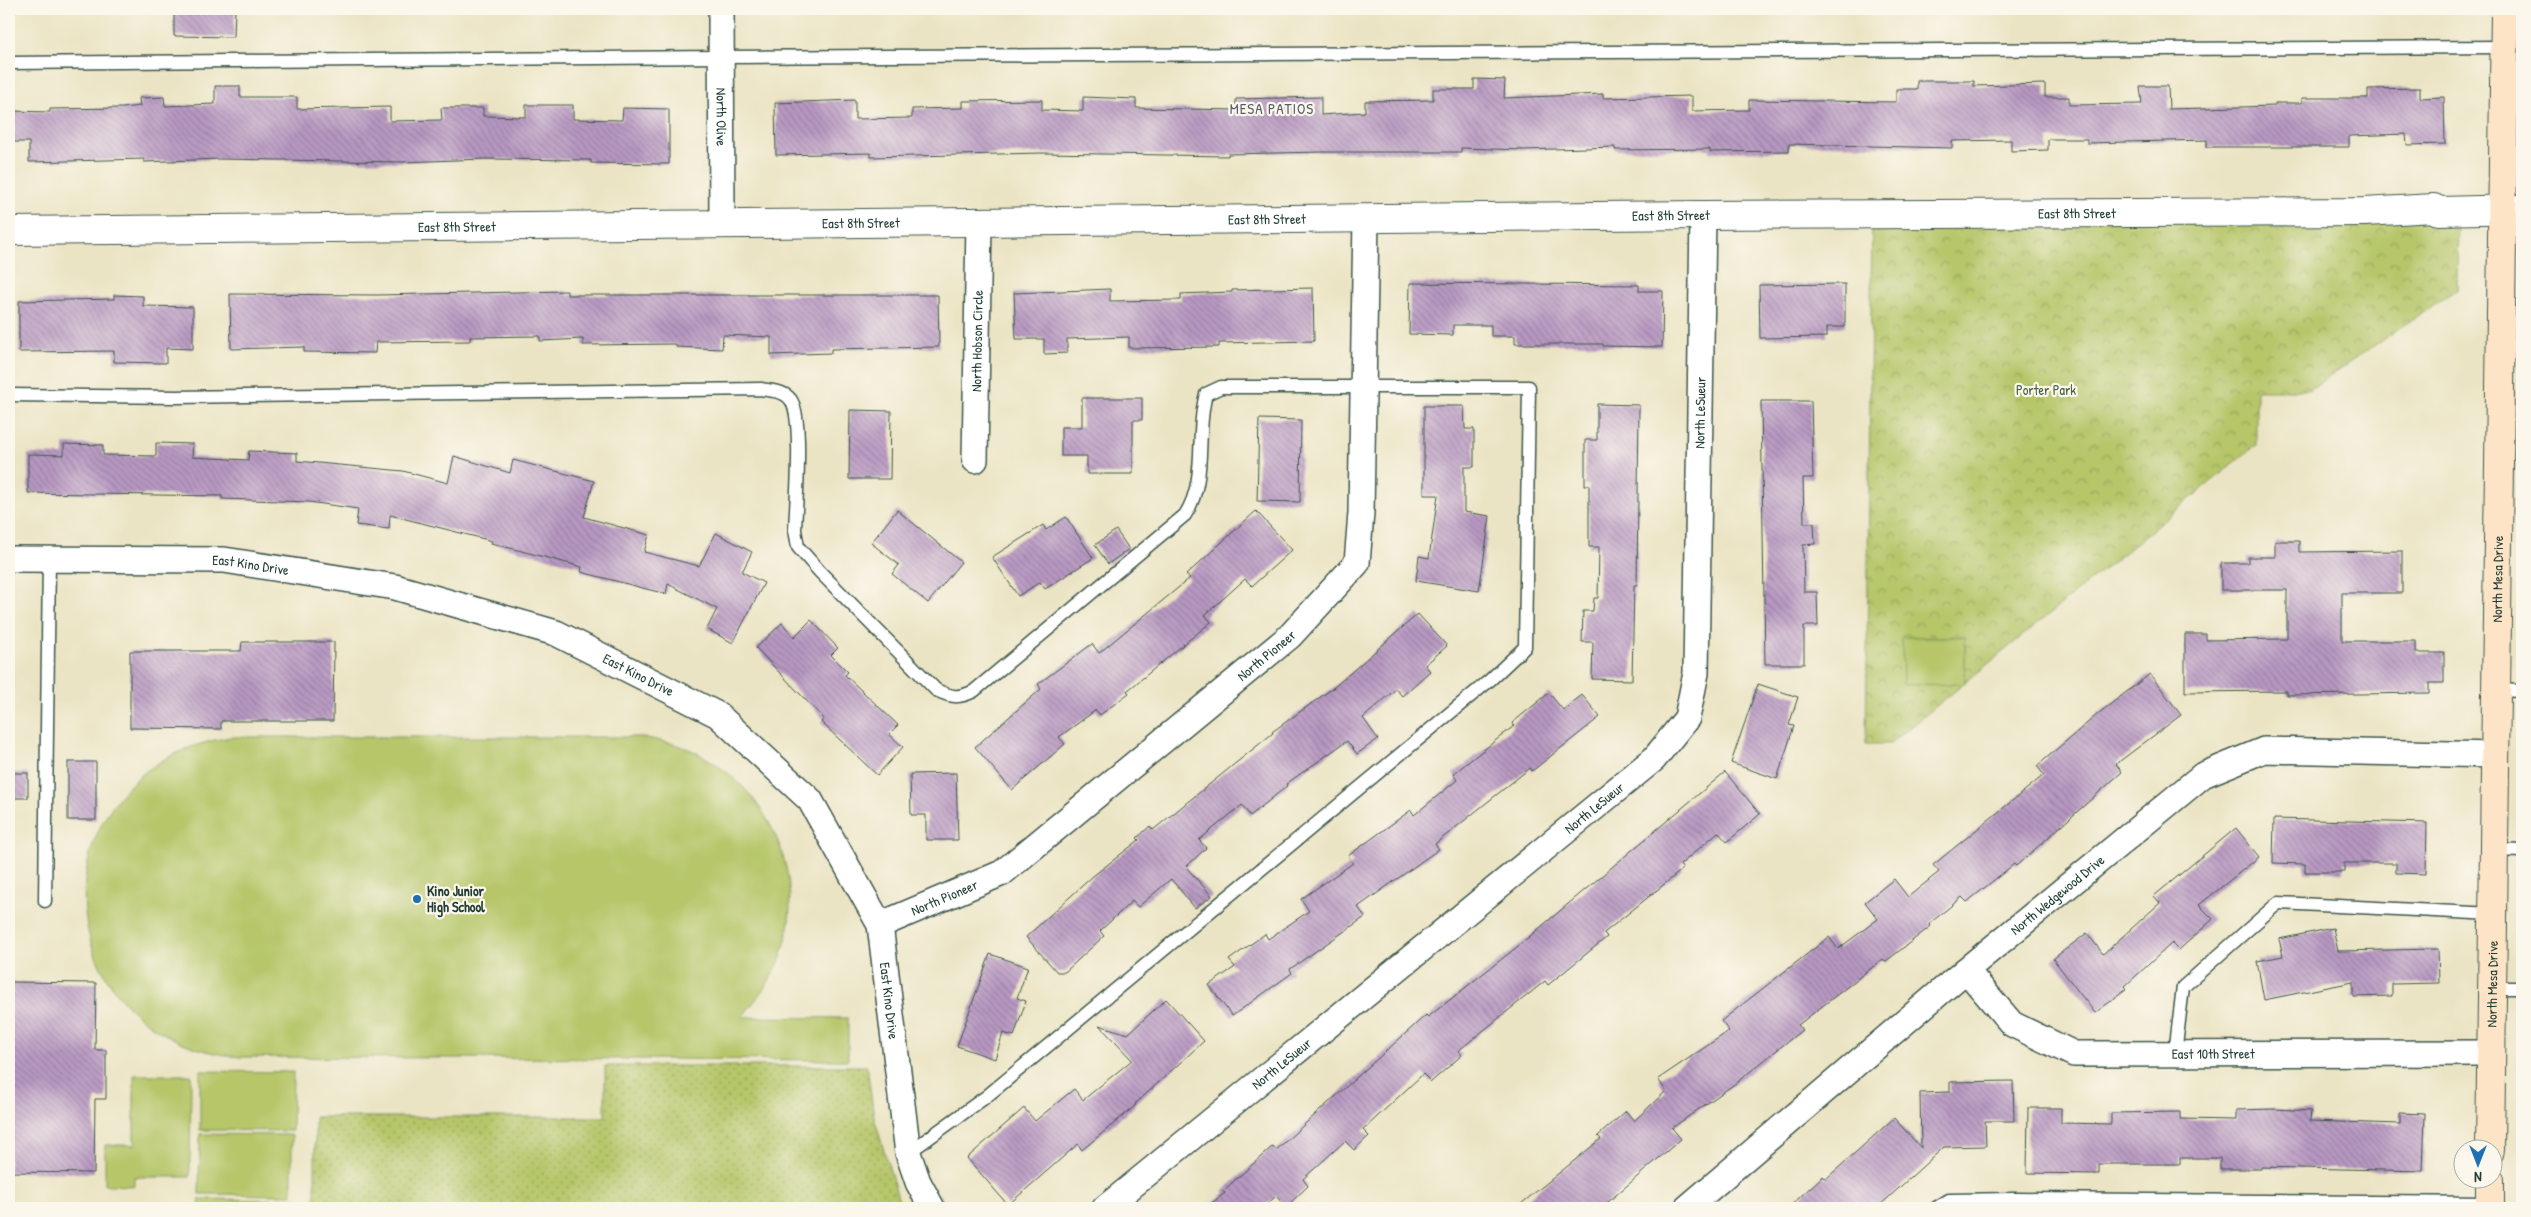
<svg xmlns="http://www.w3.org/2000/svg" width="2531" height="1217" font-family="'Patrick Hand',sans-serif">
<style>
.grass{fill:url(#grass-dots);stroke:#6a824e}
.park{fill:url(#park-crowns);stroke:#6a824e}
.pitch{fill:#b6c669;stroke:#6a824e}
.building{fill:url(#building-back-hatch)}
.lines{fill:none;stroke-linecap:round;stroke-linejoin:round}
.service-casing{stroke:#3e564a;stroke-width:15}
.minor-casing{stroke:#3e564a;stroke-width:28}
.tertiary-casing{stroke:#3e564a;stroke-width:30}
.secondary-casing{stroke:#3e564a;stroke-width:30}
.service{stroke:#fff;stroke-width:12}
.minor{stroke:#fff;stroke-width:25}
.tertiary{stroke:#fff;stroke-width:28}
.secondary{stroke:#fee4c6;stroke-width:28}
.poi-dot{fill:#1f6fb2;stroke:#fbf7ec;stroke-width:2}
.labels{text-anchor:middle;stroke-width:4.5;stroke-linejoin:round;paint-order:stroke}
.street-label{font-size:14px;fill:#1f3d34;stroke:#fbf7ec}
.park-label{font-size:14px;fill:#455f41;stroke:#fbf7ec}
.poi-label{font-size:14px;font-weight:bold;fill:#1f3d34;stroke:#fbf7ec;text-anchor:start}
.neighbourhood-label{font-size:15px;letter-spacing:1px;fill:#555d66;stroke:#fbf7ec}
</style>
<defs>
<pattern id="grass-dots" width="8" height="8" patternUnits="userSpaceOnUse" patternTransform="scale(1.25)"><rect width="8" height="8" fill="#b6c669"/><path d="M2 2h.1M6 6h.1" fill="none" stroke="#93a257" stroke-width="1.8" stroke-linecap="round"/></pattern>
<pattern id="park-crowns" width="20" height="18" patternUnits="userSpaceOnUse" patternTransform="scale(1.25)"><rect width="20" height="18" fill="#b6c669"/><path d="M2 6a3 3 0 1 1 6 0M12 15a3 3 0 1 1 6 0" fill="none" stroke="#93a257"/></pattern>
<pattern id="building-back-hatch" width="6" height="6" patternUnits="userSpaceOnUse" patternTransform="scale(1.25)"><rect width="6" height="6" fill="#b898c2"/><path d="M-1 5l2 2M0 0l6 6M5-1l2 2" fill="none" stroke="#957d9e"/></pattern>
</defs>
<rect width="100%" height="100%" fill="#fbf7ec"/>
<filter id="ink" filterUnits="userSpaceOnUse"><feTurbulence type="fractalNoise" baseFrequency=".02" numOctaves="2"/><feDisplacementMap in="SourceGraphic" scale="10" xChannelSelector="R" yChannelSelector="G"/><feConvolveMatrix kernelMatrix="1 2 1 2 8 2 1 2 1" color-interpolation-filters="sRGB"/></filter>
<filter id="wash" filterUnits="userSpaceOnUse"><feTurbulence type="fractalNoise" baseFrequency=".0096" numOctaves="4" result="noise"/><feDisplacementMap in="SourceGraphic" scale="20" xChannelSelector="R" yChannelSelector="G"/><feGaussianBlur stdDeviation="1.12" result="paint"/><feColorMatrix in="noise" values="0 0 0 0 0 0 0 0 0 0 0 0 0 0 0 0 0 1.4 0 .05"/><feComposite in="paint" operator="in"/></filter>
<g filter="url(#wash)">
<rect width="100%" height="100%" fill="#ebe4c4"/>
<!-- grass -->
<path class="grass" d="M 605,1066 L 867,1066 L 874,1117 L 901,1208 L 315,1208 L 315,1117 L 605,1117 Z"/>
<!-- park -->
<path class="park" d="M 2458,211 L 2457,289 L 2309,390 L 2256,390 L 2256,445 L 1890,744 L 1866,744 L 1872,213 Z"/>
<!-- pitch -->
<g class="pitch">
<path d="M 1902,637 L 1965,637 L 1965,684 L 1903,685 Z"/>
<path d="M 231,737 L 640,737 C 657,740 675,743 691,750 C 769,786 809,875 781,957 C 772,980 757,998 742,1017 L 848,1018 L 848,1060 L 240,1057 C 38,1037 30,768 231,737 Z"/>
<path d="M 200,1071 L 293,1072 L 292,1131 L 200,1130 Z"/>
<path d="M 134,1075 L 191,1075 L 190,1177 L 134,1177 L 134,1186 L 105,1185 L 105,1145 L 134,1145 Z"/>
<path d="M 200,1134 L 292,1135 L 292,1195 L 199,1194 Z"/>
<path d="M 200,1199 L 292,1200 L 292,1208 L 199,1208 Z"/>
</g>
<g id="blocks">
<!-- building -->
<g class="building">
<path d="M 174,9 L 235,9 L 234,37 L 174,36 Z"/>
<path d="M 1474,79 L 1505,80 L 1504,98 L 1603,94 L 1603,98 L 1692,96 L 1692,111 L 1749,110 L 1749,100 L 1896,102 L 1896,89 L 1917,89 L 1917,81 L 1974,81 L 1974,86 L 2045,84 L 2045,97 L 2069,97 L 2069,105 L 2142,104 L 2140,86 L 2168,86 L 2169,109 L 2275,106 L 2275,103 L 2302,103 L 2302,98 L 2368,98 L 2368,89 L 2420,88 L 2420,98 L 2444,97 L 2445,144 L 2407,145 L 2406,134 L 2349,136 L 2349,147 L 2207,147 L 2207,140 L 2087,143 L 2087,139 L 2048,139 L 2048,150 L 2011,151 L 2011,140 L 1952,141 L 1952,148 L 1789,144 L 1789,151 L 1710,152 L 1710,149 L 1615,150 L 1615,147 L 1524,150 L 1461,148 L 1461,152 L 1322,152 L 1228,154 L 1228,156 L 1043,153 L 871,157 L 871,153 L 776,155 L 775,103 L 855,100 L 855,119 L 912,118 L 912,109 L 963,108 L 963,101 L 1042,100 L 1042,110 L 1083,111 L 1083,97 L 1136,99 L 1136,108 L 1236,110 L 1236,99 L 1321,97 L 1321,115 L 1365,112 L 1365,101 L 1433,100 L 1433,89 L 1474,89 Z"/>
<path d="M 215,86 L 240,86 L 240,97 L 297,97 L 297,109 L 390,107 L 390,121 L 442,120 L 441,108 L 483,108 L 483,116 L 526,117 L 526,105 L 573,105 L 573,119 L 622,120 L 623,108 L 669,109 L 669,164 L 591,163 L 591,160 L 484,159 L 402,162 L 219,159 L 144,162 L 144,159 L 29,162 L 29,142 L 9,142 L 9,111 L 50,112 L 50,109 L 123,108 L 140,106 L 139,98 L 164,97 L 165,106 L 215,104 Z"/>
<path d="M 1410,283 L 1639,285 L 1639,291 L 1663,291 L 1662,347 L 1603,346 L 1603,344 L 1515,344 L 1515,336 L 1491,336 L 1491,325 L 1453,325 L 1453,335 L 1409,334 Z"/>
<path d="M 1845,284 L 1845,327 L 1827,327 L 1827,337 L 1760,338 L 1759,285 Z"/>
<path d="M 1313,288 L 1314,341 L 1219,343 L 1219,347 L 1129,348 L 1129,337 L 1067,339 L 1067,353 L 1044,354 L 1044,339 L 1016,339 L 1014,293 L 1110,289 L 1110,301 L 1181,300 L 1181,294 L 1232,292 L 1232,290 Z"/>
<path d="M 567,291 L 567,295 L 938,295 L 939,347 L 831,349 L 831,353 L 771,355 L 771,337 L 723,335 L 722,349 L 676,347 L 676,344 L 583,345 L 583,339 L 540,341 L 540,336 L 470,337 L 470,341 L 376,342 L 375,353 L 304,352 L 304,347 L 231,349 L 230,294 L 377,295 Z"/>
<path d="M 114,295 L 143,296 L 143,306 L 193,307 L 193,349 L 166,348 L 166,363 L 114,362 L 114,351 L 19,352 L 19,301 L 114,299 Z"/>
<path d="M 1082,398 L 1142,398 L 1142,420 L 1133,420 L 1133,474 L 1087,474 L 1087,456 L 1061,456 L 1061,427 L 1082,427 Z"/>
<path d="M 1761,401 L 1811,401 L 1813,478 L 1803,478 L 1804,523 L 1814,523 L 1815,544 L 1803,545 L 1804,592 L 1817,592 L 1818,626 L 1804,626 L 1804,664 L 1765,664 Z"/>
<path d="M 1597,404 L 1639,405 L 1637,585 L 1634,585 L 1632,680 L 1592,679 L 1593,642 L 1582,642 L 1583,611 L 1593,611 L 1594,598 L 1598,598 L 1599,547 L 1589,547 L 1589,485 L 1585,485 L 1585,440 L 1597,440 Z"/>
<path d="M 1424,406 L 1464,406 L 1465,429 L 1474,429 L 1474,467 L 1464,467 L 1464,512 L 1490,516 L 1479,591 L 1416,581 L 1419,556 L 1429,558 L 1438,495 L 1424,495 Z"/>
<path d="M 850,410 L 891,411 L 890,479 L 849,479 Z"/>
<path d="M 1259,419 L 1301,420 L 1300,502 L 1257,501 Z"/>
<path d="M 156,443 L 193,444 L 192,457 L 248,460 L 249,451 L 297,453 L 297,461 L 403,471 L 448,483 L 454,456 L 510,473 L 513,460 L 594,481 L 584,517 L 649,535 L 644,552 L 699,566 L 716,533 L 752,552 L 742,572 L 764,583 L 733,643 L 707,629 L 717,609 L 668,584 L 666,594 L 581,572 L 582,567 L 491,543 L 492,541 L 390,515 L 389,529 L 356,525 L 358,509 L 309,502 L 222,499 L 222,496 L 28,493 L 28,454 L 64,455 L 64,444 L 103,445 L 103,455 L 156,456 Z"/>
<path d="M 897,510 L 961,562 L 928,603 L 892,574 L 899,565 L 871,543 Z"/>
<path d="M 1256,511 L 1292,550 L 1252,586 L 1245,579 L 1205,615 L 1211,622 L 1127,691 L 1129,693 L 1100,715 L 1096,710 L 1059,737 L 1065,744 L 1012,790 L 975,747 L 1041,689 L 1038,684 L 1092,644 L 1099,653 L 1190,578 L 1186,575 Z"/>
<path d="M 1066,517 L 1093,558 L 1045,589 L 1040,582 L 1018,596 L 992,557 L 1043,525 L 1046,530 Z"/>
<path d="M 1116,530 L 1129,549 L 1108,564 L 1095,545 Z"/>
<path d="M 2275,541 L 2299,541 L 2299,552 L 2402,551 L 2402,593 L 2342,593 L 2342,641 L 2416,641 L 2416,653 L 2444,653 L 2444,683 L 2429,683 L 2429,693 L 2287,695 L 2287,691 L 2185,692 L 2185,634 L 2206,634 L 2206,640 L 2287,639 L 2287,590 L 2221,590 L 2221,563 L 2248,563 L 2248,557 L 2275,557 Z"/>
<path d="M 1418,614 L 1447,646 L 1425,665 L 1430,671 L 1402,696 L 1396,689 L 1363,718 L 1378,739 L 1357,754 L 1347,741 L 1286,784 L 1287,786 L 1250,816 L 1242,805 L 1199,840 L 1206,848 L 1186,867 L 1212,896 L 1195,908 L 1171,879 L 1138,907 L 1132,901 L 1100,931 L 1104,936 L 1065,972 L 1057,972 L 1026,937 L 1093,876 L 1139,840 L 1137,838 L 1150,826 L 1153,830 L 1273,733 L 1272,732 L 1333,688 Z"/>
<path d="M 811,620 L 838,648 L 831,655 L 848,672 L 845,675 L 898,725 L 889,734 L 903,747 L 877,775 L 821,722 L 824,719 L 756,648 L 782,623 L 794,637 Z"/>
<path d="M 242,642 L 334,642 L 333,721 L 221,721 L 221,729 L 130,728 L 130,651 L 241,651 Z"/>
<path d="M 2150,674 L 2181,715 L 2116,764 L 2122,772 L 2016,866 L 2014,864 L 1967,902 L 1962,897 L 1929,924 L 1931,926 L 1885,962 L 1883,959 L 1798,1025 L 1802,1030 L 1736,1083 L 1672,1128 L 1681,1139 L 1601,1208 L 1516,1208 L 1601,1139 L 1598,1136 L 1626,1111 L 1634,1121 L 1666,1091 L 1658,1079 L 1729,1031 L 1721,1021 L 1829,937 L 1838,949 L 1878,919 L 1865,902 L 1894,879 L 1908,897 L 1939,872 L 1933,865 L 2044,775 L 2037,766 L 2099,713 Z"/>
<path d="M 1758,684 L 1798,697 L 1789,725 L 1794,726 L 1777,779 L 1731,763 Z"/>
<path d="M 1549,693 L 1563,710 L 1582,695 L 1600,717 L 1532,771 L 1530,768 L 1435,844 L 1439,849 L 1358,907 L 1365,917 L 1290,969 L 1292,973 L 1232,1016 L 1209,985 L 1235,967 L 1229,960 L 1265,934 L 1268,939 L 1309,911 L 1301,899 L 1353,863 L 1348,856 L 1411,810 L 1414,815 L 1457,780 L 1453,774 L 1514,726 L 1512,723 Z"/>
<rect x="68" y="762" width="28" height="58"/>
<path d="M 1725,772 L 1760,814 L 1727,842 L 1718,832 L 1680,865 L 1683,869 L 1604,933 L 1607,937 L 1548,985 L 1545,981 L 1458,1051 L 1462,1055 L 1431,1082 L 1423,1074 L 1363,1130 L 1369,1136 L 1354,1150 L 1345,1141 L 1303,1179 L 1308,1186 L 1286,1207 L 1276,1196 L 1263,1208 L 1205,1208 L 1225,1193 L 1223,1191 L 1273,1146 L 1276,1150 L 1426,1015 L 1428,1017 L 1517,947 Z"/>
<rect x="9" y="773" width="19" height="25"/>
<path d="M 956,773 L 958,840 L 926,840 L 926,815 L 911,815 L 910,774 Z"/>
<path d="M 2274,819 L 2427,823 L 2426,874 L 2396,873 L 2396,863 L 2344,863 L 2344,872 L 2305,872 L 2305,864 L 2273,863 Z"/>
<path d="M 2236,828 L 2259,857 L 2199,905 L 2213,919 L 2179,950 L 2172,943 L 2125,986 L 2127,989 L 2095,1013 L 2053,959 L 2087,933 L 2103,954 L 2160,903 L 2154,896 Z"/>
<path d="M 2333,928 L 2338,951 L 2438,949 L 2439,983 L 2392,984 L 2392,996 L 2353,997 L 2353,982 L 2264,1000 L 2257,961 L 2283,956 L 2279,939 Z"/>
<path d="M 990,954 L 1028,967 L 1017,998 L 1026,1001 L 1014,1036 L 1003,1033 L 995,1059 L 957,1046 Z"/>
<path d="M 9,982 L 96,983 L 95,1050 L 106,1050 L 106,1099 L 95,1099 L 94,1173 L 9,1172 Z"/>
<path d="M 1166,999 L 1204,1041 L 1135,1104 L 1136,1105 L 1082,1150 L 1078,1144 L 1008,1205 L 967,1158 L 1024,1108 L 1035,1121 L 1074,1089 L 1083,1100 L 1132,1060 L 1099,1025 L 1128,1034 Z"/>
<path d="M 2013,1081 L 2014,1121 L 1985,1121 L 1986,1146 L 1944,1147 L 1877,1208 L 1788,1208 L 1823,1176 L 1826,1179 L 1894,1118 L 1921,1148 L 1920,1093 L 1950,1092 L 1950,1082 Z"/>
<path d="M 2028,1108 L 2061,1108 L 2061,1123 L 2111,1124 L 2111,1113 L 2180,1112 L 2180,1119 L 2236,1120 L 2236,1110 L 2275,1109 L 2311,1111 L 2310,1121 L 2400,1124 L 2400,1113 L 2425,1114 L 2423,1171 L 2261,1167 L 2261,1169 L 2220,1169 L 2220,1158 L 2180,1158 L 2180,1164 L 2099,1164 L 2099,1174 L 2027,1173 Z"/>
</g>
</g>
</g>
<g filter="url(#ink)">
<use href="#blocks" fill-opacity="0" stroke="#3e564a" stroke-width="1"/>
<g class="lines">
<defs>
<g id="service">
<path d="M 9,63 L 721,57 L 2505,47"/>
<path d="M 9,395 L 176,397 L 761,389 C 772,391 787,391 792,402 C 803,422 796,503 795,530 L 798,547 L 820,572 L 936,690 C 951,697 958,699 974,691 L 1185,515 C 1208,480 1195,433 1206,394 L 1221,387 L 1529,387 L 1525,647 L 1490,680 L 987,1096 L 908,1153"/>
<path d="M 2496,690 L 2522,691"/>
<path d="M 2494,850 L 2522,851"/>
<path d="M 45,901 L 49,559"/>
<path d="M 2492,988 L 2522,988"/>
<path d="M 2175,1054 L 2183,987 L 2278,903 L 2493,914"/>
<path d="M 1936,1208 L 1949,1200 L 2015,1199 L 2490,1203"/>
</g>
<g id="minor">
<path id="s1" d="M 721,9 L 722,224"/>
<path id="s2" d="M 975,460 L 979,222"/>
<path id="s3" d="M 9,559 L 224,560 L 395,587 L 556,633 L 718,715 L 810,800 L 880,925 L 908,1153 L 918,1182 L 932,1208"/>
<path id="s4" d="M 880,925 L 1002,873 L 1290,636 L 1357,563 L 1361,513 L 1366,218"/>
<path id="s5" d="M 1966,970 L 2012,1024 L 2074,1054 L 2491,1053"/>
<path id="s6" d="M 1105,1208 L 1654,759 L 1687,718 L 1696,673 L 1703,215"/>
<path id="s7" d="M 1687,1208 L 1966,970 L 2203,775 L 2264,750 L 2496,755"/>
</g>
<g id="tertiary">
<path id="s8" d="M 9,231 L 1703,215 L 2364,212 L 2434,208 L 2438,211 L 2522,209"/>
</g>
<g id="secondary">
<path id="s9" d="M 2490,1150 L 2505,9"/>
<path d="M 2490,1208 L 2490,1180"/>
</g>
</defs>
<!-- service casing -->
<use href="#service" class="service-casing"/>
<!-- minor casing -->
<use href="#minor" class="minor-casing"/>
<!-- tertiary casing -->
<use href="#tertiary" class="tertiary-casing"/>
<!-- secondary casing -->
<use href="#secondary" class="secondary-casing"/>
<!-- service -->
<use href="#service" class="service"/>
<!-- minor -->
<use href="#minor" class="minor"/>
<!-- tertiary -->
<use href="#tertiary" class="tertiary"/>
<!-- secondary -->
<use href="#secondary" class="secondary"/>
</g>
</g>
<!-- markers -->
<circle class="poi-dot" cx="417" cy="899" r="5"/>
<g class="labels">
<!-- street labels -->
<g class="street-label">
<text dy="5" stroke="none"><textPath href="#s1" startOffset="108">North Olive</textPath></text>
<text dy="5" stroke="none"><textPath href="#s8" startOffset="2068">East 8th Street</textPath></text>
<text dy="5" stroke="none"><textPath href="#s8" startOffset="1662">East 8th Street</textPath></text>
<text dy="5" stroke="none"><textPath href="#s8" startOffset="1258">East 8th Street</textPath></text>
<text dy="5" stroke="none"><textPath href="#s8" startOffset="852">East 8th Street</textPath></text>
<text dy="5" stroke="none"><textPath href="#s8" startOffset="448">East 8th Street</textPath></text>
<text dy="5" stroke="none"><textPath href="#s2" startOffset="119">North Hobson Circle</textPath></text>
<text dy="5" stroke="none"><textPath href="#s6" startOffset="1068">North LeSueur</textPath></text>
<text dy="5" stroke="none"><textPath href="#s3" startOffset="242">East Kino Drive</textPath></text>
<text dy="5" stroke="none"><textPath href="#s9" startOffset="571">North Mesa Drive</textPath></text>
<text dy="5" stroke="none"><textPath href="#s4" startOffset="475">North Pioneer</textPath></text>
<text dy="5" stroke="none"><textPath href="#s3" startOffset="648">East Kino Drive</textPath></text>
<text dy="5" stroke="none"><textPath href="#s6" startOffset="632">North LeSueur</textPath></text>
<text dy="5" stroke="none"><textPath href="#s7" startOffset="485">North Wedgewood Drive</textPath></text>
<text dy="5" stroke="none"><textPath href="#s4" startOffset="70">North Pioneer</textPath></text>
<text dy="5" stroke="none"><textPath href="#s9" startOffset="166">North Mesa Drive</textPath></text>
<text dy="5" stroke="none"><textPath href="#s3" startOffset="1082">East Kino Drive</textPath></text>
<text dy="5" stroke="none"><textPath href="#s5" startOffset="279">East 10th Street</textPath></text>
<text dy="5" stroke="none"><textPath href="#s6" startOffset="228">North LeSueur</textPath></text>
</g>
<!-- park labels -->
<g class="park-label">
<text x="2046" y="395">Porter Park</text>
</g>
<!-- poi labels -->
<g class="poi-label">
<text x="427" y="896">Kino Junior<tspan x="427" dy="16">High School</tspan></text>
</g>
<!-- neighbourhood labels -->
<g class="neighbourhood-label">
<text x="1272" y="114">MESA PATIOS</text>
</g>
</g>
<!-- margin -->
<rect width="2531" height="1217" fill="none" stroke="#fbf7ec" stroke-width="30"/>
<!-- north arrow -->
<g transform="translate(2478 1164) rotate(180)"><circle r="24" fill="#fbf7ec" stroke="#a3ada2"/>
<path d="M0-4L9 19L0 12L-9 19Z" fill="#1f6fb2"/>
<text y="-8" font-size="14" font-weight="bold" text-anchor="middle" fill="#1f3d34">N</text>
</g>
</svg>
